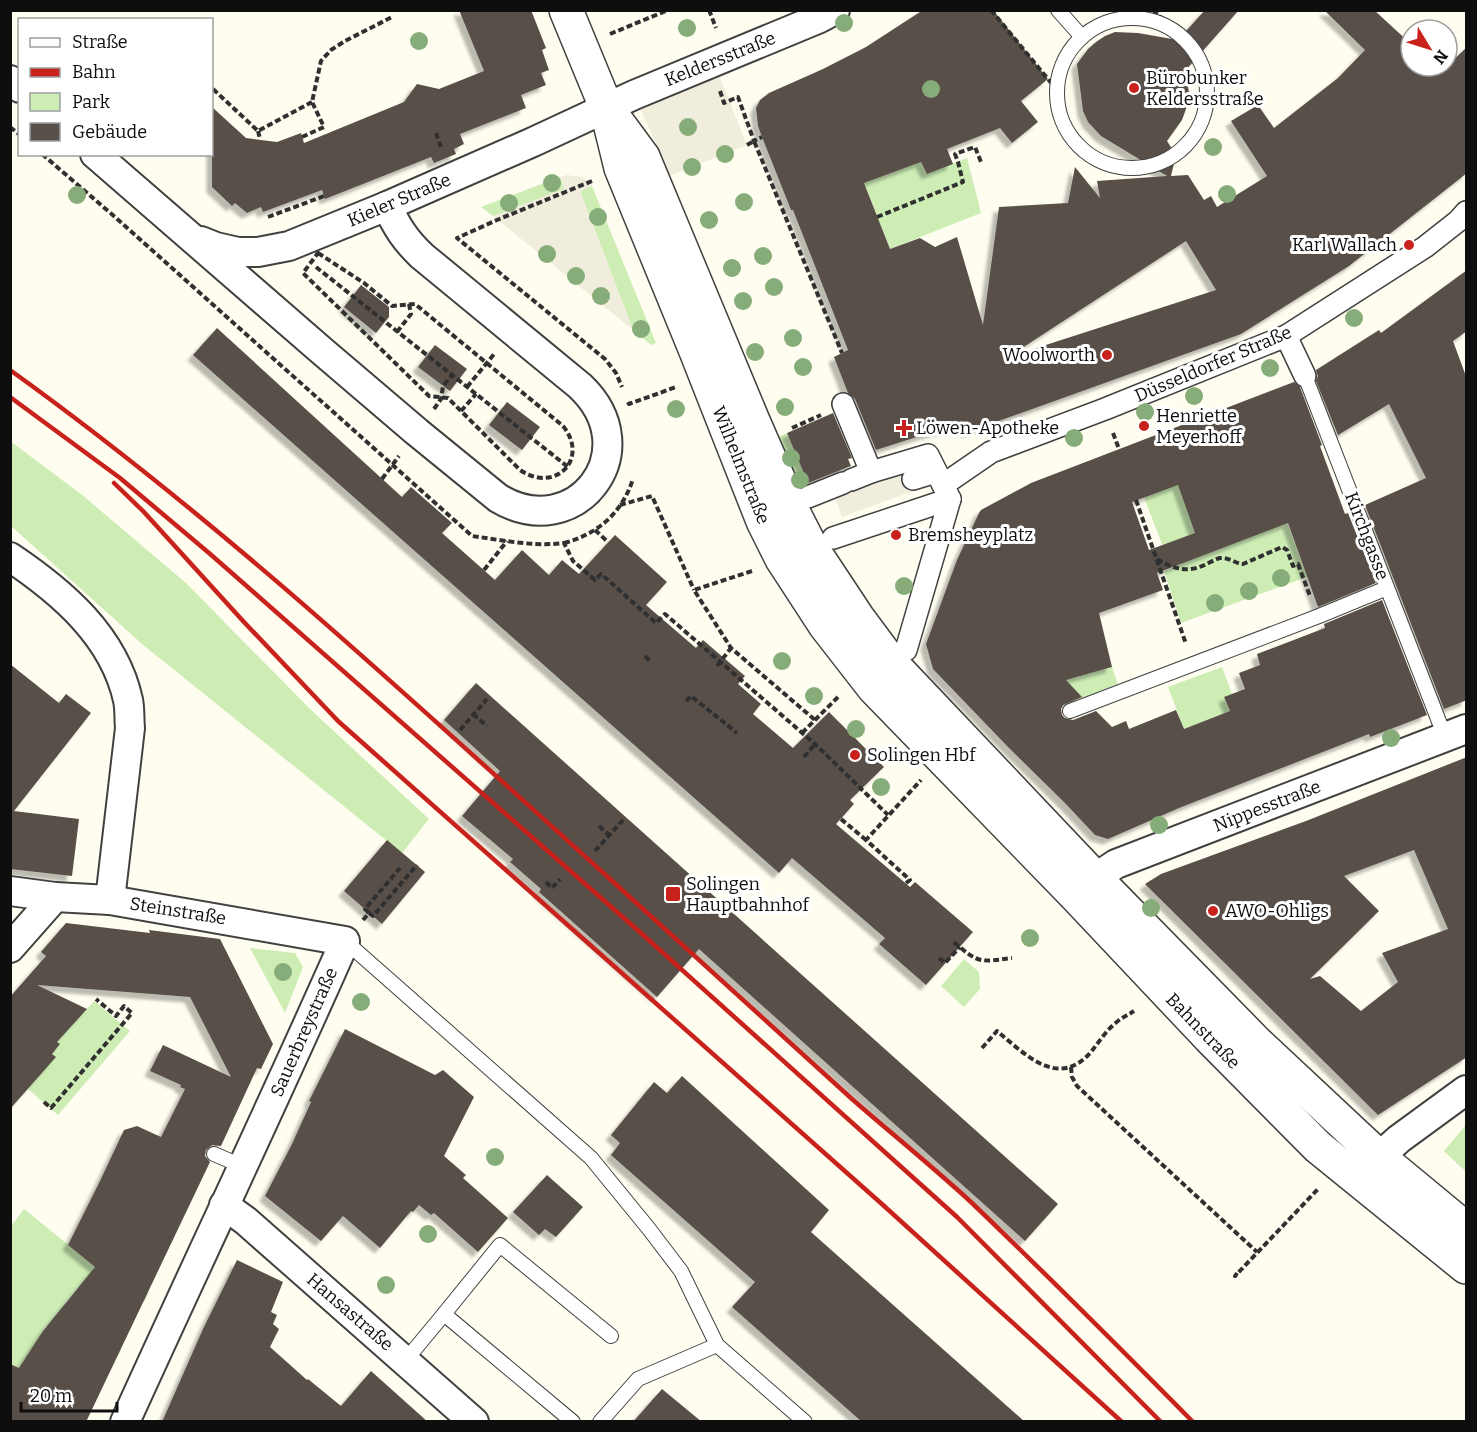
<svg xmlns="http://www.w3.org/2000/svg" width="1477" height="1432" font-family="Bitter,serif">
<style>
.green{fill:#cdedb5}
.plaza{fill:#f0eddd}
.building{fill:#585049;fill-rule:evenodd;filter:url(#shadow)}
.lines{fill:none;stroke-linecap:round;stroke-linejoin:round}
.service-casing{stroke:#414141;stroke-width:16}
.pedestrian-casing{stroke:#414141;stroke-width:24}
.minor-casing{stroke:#414141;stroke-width:32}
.tertiary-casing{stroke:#414141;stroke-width:36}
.path{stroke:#303030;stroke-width:4;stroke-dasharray:6 3;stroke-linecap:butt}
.service{stroke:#fff;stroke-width:14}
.pedestrian{stroke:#fff;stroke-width:21}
.minor{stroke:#fff;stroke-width:28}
.tertiary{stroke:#fff;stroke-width:33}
.rail{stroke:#c9211b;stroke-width:4.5}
.tree{fill:#86ad79}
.poi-dot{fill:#c9211b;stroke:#fff;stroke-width:2}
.labels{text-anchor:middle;stroke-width:6;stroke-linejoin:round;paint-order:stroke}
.street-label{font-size:18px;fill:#0e0e0e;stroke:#fff}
.poi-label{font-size:18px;fill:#0e0e0e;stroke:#fff;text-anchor:start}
</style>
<defs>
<filter id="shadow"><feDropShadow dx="-5.5" dy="5.5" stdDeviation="1.5" flood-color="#0004"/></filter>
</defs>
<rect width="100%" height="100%" fill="#fffdef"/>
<!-- green -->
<g class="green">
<path d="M 967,158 L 981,213 L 890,249 L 864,183 L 921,162 L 927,174 Z"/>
<path d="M 560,177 L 565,189 L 493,216 L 481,207 Z"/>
<path d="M 592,186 L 656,343 L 651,345 L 633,330 L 580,191 Z"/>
<path d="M 787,433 L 809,485 L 797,491 L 773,439 Z"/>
<path d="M 10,441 L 81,494 L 186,583 L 310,709 L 429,819 L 402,853 L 142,644 L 11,526 Z"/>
<path d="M 1208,472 L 1235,543 L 1287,522 L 1307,577 L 1181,623 L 1164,571 L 1182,564 L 1168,560 L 1144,497 Z"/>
<path d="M 1112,667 L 1118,684 L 1064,705 L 1047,685 Z"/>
<path d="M 1222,667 L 1232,694 L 1224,697 L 1237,731 L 1182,730 L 1178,713 L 1168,687 Z"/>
<path d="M 250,948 L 295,953 L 303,967 L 285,1013 Z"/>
<path d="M 964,959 L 979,972 L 980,989 L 964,1007 L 941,986 Z"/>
<path d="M 94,1001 L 130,1031 L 58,1115 L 28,1089 L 55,1056 L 52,1054 L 57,1042 Z"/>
<path d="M 1466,1125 L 1466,1172 L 1444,1151 Z"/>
<path d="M 24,1209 L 92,1264 L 149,1292 L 144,1302 L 99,1281 L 91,1299 L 77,1288 L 64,1304 L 121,1350 L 116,1359 L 46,1326 L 34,1345 L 26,1371 L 11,1373 L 11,1226 Z"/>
</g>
<!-- plaza -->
<g class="plaza">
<path d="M 714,63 L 747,145 L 669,176 L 660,152 L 634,95 Z"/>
<path d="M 567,175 L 581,177 L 591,182 L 592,186 L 580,191 L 633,330 L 493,216 L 564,189 L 560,177 Z"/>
<path d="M 908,467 L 916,490 L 842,517 L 834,495 Z"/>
</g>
<!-- building -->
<g class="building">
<path d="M 459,10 L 531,10 L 546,48 L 542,50 L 549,70 L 541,73 L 546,85 L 521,95 L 526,108 L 460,134 L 464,144 L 454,149 L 456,154 L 434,163 L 431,157 L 325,199 L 322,190 L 263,212 L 261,207 L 247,213 L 235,203 L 232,206 L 212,187 L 212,107 L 246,138 L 277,142 L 301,133 L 304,143 L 404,102 L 417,84 L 439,89 L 484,71 Z"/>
<path d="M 923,10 L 993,10 L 1048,79 L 1021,101 L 1038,122 L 1012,143 L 1000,128 L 947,149 L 953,164 L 927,174 L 921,162 L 864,183 L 890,249 L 920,238 L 935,247 L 957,237 L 983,325 L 999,207 L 1068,203 L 1075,167 L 1100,198 L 1097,181 L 1167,176 L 1101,136 L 1088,122 L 1083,111 L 1077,64 L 1088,49 L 1096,42 L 1105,36 L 1115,32 L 1138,33 L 1178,40 L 1205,10 L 1239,10 L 1185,71 L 1189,92 L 1186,109 L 1182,120 L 1167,141 L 1176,155 L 1171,176 L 1188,175 L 1204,200 L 1211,196 L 1217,207 L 1267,176 L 1231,121 L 1258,105 L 1274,128 L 1338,78 L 1365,50 L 1324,10 L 1374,10 L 1411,44 L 1411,66 L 1447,66 L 1467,47 L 1467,173 L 1349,266 L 1241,334 L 968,432 L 960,426 L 926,434 L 876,450 L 855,399 L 848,393 L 834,357 L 848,350 L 793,210 L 791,210 L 762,137 L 758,126 L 756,108 L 760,100 L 769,93 L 823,69 L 866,47 ZM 1186,241 L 1216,290 L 1021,353 L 1019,350 Z"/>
<path d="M 1467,270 L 1467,331 L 1453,341 L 1467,379 L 1467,700 L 1444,709 L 1365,505 L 1426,478 L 1389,404 L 1338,435 L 1316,381 L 1318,376 L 1316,370 L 1379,330 L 1381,333 Z"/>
<path d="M 361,285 L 389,307 L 389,317 L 376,333 L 344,307 Z"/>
<path d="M 217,328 L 402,497 L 411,487 L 452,523 L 442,533 L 495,580 L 522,550 L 549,575 L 562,560 L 579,574 L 615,535 L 667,582 L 646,605 L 696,648 L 703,640 L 745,676 L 738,684 L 761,704 L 753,714 L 793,748 L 829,712 L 884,767 L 850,800 L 854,804 L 836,824 L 910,887 L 915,882 L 973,932 L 926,985 L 879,944 L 885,938 L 792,858 L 779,873 L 193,355 Z"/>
<path d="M 435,345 L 467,369 L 450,391 L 418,367 Z"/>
<path d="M 1294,382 L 1300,387 L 1322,445 L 1320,446 L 1345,514 L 1348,513 L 1376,583 L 1318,607 L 1288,523 L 1157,573 L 1163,590 L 1099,613 L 1112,667 L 1066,680 L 1082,697 L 1063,705 L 1061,709 L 1062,715 L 1065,718 L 1073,720 L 1096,711 L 1112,727 L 1126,721 L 1129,729 L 1176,710 L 1184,729 L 1230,711 L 1224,697 L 1245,689 L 1239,673 L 1260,665 L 1257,654 L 1325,628 L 1324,624 L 1382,600 L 1427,715 L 1370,737 L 1369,734 L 1179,808 L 1108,839 L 1095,835 L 1064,802 L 1008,747 L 933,669 L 926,644 L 957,560 L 979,513 L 981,510 L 1031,483 ZM 1178,485 L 1195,533 L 1149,550 L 1132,502 Z"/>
<path d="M 507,402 L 540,427 L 522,450 L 489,425 Z"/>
<path d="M 833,413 L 852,458 L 848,459 L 851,466 L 808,483 L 787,433 Z"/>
<path d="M 10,664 L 59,703 L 66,694 L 91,713 L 14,811 L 79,819 L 72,876 L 10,869 Z"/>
<path d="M 476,683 L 1058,1204 L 1025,1241 L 699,949 L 657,997 L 539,892 L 541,889 L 510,862 L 513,859 L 462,816 L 500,771 L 444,720 Z"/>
<path d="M 1467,757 L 1467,1057 L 1378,1115 L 1145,884 L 1161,874 L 1306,821 ZM 1414,850 L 1448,929 L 1382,953 L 1398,982 L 1361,1011 L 1320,976 L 1310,979 L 1379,911 L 1344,876 Z"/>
<path d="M 387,840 L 425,872 L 382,924 L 344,891 Z"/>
<path d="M 66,923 L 150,933 L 149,930 L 220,939 L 273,1044 L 261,1069 L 257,1068 L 221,1146 L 212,1145 L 206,1150 L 205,1156 L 210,1162 L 86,1422 L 10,1422 L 10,1364 L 19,1368 L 43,1331 L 95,1267 L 68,1245 L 100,1181 L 124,1130 L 137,1126 L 161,1137 L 185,1089 L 180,1087 L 181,1085 L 150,1071 L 163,1045 L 231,1077 L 190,997 L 37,985 L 87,1009 L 57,1042 L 60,1044 L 52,1054 L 56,1057 L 10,1109 L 10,997 L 46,956 L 41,952 Z"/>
<path d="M 345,1029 L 435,1075 L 443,1070 L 474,1097 L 444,1156 L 466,1175 L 463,1178 L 508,1218 L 478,1252 L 434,1213 L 431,1215 L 419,1205 L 413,1212 L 411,1211 L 380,1248 L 343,1216 L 321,1241 L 265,1196 L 292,1144 L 311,1102 L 309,1101 Z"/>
<path d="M 682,1076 L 829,1210 L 811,1232 L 1025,1422 L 862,1422 L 732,1307 L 755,1282 L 611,1155 L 620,1143 L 611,1135 L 654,1082 L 667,1093 Z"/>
<path d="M 547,1175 L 583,1207 L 556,1237 L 545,1229 L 539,1235 L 513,1212 Z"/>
<path d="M 237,1260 L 283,1282 L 271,1312 L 277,1315 L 273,1324 L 279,1329 L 270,1347 L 307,1380 L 308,1379 L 341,1406 L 371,1371 L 428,1422 L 162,1422 L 203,1329 Z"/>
<path d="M 662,1389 L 702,1422 L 633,1422 Z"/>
</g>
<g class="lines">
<defs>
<g id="service">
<path d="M 1058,10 L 1082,37"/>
<circle cx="1132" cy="93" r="75"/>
<path d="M 1305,376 L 1445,737"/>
<path d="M 1070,711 L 1319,616 L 1387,588"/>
<path d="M 345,941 L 591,1158 L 649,1229 L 681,1271 L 717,1345 L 805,1422"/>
<path d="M 214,1154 L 244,1167"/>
<path d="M 444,1314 L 500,1245 L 611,1336"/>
<path d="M 405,1361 L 444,1314 L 573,1422"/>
<path d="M 600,1422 L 638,1379 L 717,1345"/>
</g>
<g id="pedestrian">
<path d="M 1286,336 L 1305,376"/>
<path d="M 843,404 L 871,472 L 851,480"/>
<path d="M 913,479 L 936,472"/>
<path d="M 943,485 L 991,452 L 1105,409 L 1286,336 L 1425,247 L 1458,221 L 1466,212"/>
<path d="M 808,497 L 843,483"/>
<path d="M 833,538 L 950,499 L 928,455 L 871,472"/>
<path d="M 906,650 L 950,499"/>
</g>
<g id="minor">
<path d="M 10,80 L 20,88"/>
<path d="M 95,154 L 322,351 L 417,432 L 498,498 C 575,545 649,451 580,386 L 422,256 C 405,240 397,227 387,206"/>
<path d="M 201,241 L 216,247 L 238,252 L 258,252 L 289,246 L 387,206 L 533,142 L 634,95 L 820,18 L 835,10"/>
<path d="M 10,557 C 62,592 114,636 128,700 C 130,709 129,719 130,728 L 110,900"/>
<path d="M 10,891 L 55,897 L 110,900 L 345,941 C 274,1102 198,1261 125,1422"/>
<path d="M 1078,894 L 1095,878 L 1116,864 L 1466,729"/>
<path d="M 10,948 L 55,897"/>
<path d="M 1359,1154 L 1379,1157 L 1399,1139 L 1466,1090"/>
<path d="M 224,1205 L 246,1221 L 474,1422"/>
</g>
<g id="tertiary">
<path d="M 566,10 L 606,107 L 621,168 L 696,351 L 763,521 L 782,559 L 825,625 L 874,688 L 1076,896 L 1210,1038 L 1318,1147 L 1466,1267"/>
<path d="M 615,119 L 643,157 L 753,421 L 792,510 L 811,547 L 858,618 L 893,665 L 1095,878 L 1257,1043 L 1379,1157 L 1466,1229"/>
</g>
</defs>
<!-- service casing -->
<use href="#service" class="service-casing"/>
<!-- pedestrian casing -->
<use href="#pedestrian" class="pedestrian-casing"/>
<!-- minor casing -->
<use href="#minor" class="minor-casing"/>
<!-- tertiary casing -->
<use href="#tertiary" class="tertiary-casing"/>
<!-- path -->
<g class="path">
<path d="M 709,10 L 716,28"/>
<path d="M 991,10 L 1057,90"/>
<path d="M 1153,10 L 1173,29"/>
<path d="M 610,34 L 668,10"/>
<path d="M 213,89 L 258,131 L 312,102"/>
<path d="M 720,91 L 724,103 L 738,97 L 754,141 L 762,137"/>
<path d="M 10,127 L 20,135"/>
<path d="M 258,131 L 260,139"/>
<path d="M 436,133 L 441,148"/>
<path d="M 302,137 L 324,127 L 312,102 L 321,61 L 331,50 L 345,41 L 392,17"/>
<path d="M 747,145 L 754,141 L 842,353"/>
<path d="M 42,154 L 115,217 L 472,536 C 502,540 533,547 564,543 L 573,561 L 595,580 L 601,574 L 656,623 L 665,614 L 815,744 L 888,815"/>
<path d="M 592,181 L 497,220 L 457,238 L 605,359 L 616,373 L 622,387"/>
<path d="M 268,217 L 324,196"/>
<path d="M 877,217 L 963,182 L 958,162 L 955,154 L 975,147 L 981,162"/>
<path d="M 318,253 L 364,283 L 392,306 L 415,304 L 563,426 C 590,459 555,494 520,470 L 448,398 L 429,396 L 303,273 Z"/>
<path d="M 316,267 L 568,467"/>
<path d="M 397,332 L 411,314 L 409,304"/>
<path d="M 467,387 L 495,353"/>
<path d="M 628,402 L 629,404 L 676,387"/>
<path d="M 434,409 L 441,399 L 443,386 L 452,375"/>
<path d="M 461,411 L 476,394"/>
<path d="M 792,428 L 821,415"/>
<path d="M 1113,433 L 1119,449"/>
<path d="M 382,479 L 399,456"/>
<path d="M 1136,500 L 1186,644"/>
<path d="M 620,505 L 652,496 L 694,590"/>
<path d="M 595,530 L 608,542"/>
<path d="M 564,543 C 598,534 622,513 633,479"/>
<path d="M 1157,559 C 1172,568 1185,573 1202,566 C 1208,564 1215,559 1220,558 C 1229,557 1236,564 1243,564 L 1282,547 L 1287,550 L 1293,566 L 1298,564 L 1310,596"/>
<path d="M 484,570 L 507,541"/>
<path d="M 752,571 L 694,590 L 731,648 L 815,720"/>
<path d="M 645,656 L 651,662"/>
<path d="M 717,666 L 731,648"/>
<path d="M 686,701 L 691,696 L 737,733"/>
<path d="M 473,714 L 487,726"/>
<path d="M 460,730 L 487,699"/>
<path d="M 802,733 L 838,697"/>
<path d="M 804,757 L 815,744"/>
<path d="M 841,819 L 866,840"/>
<path d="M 599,826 L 609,835"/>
<path d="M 595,851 L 623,820"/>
<path d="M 546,882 L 552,888 L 560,879"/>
<path d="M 906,883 L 910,880 L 866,840 L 921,780"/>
<path d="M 369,913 L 365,909 L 400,868"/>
<path d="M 363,920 L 369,913 L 373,916 L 417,865"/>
<path d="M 954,942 C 979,964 980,962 1012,958"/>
<path d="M 939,958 L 945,963 L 960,947"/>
<path d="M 982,1048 L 997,1031 C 1025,1054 1058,1090 1091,1052 C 1099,1042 1107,1029 1118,1021 C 1123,1017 1128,1015 1134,1011"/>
<path d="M 1071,1067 L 1072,1077 L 1077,1086 L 1257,1252"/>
<path d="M 44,1102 L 51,1108 L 132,1013 L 124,1006 L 116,1016 L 96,999"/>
<path d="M 1237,1273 L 1235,1276 L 1319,1188"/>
</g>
<!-- service -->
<use href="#service" class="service"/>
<!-- pedestrian -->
<use href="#pedestrian" class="pedestrian"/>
<!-- minor -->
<use href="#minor" class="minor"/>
<!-- tertiary -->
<use href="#tertiary" class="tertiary"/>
<!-- rail -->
<g class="rail">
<path d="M 10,370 C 219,520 408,697 599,869 C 683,945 767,1022 852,1099 C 892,1134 933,1167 972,1203 C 1047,1275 1120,1348 1193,1422"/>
<path d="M 10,397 L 120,478 L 209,553 L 642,934 L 957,1217 L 1161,1422"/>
<path d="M 114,483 L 143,511 L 243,621 L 338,721 L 883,1205 L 1122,1422"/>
</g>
</g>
<!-- trees -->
<g class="tree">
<circle cx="844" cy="23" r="9"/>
<circle cx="687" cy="28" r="9"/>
<circle cx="419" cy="41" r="9"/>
<circle cx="931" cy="89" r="9"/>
<circle cx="688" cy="127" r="9"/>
<circle cx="1213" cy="147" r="9"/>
<circle cx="725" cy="154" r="9"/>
<circle cx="692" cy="167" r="9"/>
<circle cx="552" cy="183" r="9"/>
<circle cx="1227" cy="194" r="9"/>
<circle cx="77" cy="195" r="9"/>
<circle cx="744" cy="202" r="9"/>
<circle cx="509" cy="203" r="9"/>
<circle cx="598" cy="217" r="9"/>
<circle cx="709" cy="220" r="9"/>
<circle cx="547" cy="254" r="9"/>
<circle cx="763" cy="256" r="9"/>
<circle cx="732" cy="268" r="9"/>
<circle cx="576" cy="276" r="9"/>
<circle cx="774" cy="287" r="9"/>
<circle cx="601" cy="296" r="9"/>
<circle cx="743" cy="301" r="9"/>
<circle cx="1354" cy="318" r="9"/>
<circle cx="641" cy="329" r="9"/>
<circle cx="793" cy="338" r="9"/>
<circle cx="755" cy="352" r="9"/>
<circle cx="803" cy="367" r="9"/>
<circle cx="1270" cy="368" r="9"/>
<circle cx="1194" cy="396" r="9"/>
<circle cx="785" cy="407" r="9"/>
<circle cx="676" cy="409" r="9"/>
<circle cx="1145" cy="412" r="9"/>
<circle cx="1074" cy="438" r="9"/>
<circle cx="791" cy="458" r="9"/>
<circle cx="800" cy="480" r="9"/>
<circle cx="1281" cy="578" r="9"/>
<circle cx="904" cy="586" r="9"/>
<circle cx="1249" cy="591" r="9"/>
<circle cx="1215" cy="603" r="9"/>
<circle cx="782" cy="661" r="9"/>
<circle cx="814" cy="696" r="9"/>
<circle cx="856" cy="729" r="9"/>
<circle cx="1391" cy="738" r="9"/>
<circle cx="881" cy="787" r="9"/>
<circle cx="1159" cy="825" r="9"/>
<circle cx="1151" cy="908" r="9"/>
<circle cx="1030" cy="938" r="9"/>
<circle cx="283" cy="972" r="9"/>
<circle cx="361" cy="1002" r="9"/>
<circle cx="495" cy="1157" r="9"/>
<circle cx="428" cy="1234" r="9"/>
<circle cx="386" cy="1285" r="9"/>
</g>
<!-- markers -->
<g class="poi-dot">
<circle cx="1134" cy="88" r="6"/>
<circle cx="1409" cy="245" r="6"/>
<circle cx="1107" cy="355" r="6"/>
<circle cx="1144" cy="426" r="6"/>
<path d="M901 419h6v6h6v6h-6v6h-6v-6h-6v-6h6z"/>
<circle cx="896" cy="535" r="6"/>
<circle cx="855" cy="755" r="6"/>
<rect x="665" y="886" width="16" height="16" rx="3"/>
<circle cx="1213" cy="911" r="6"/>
</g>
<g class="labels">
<!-- street labels -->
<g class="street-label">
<text transform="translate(720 59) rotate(-22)" y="6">Keldersstraße</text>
<text transform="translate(399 200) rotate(-23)" y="6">Kieler Straße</text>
<text transform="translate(1213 364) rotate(-23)" y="6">Düsseldorfer Straße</text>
<text transform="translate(741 465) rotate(68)" y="6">Wilhelmstraße</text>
<text transform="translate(1367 536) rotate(69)" y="6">Kirchgasse</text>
<text transform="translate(1267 806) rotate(-21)" y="6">Nippesstraße</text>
<text transform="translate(178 911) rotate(9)" y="6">Steinstraße</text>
<text transform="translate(1203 1031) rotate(46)" y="6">Bahnstraße</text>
<text transform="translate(304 1032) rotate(-66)" y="6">Sauerbreystraße</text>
<text transform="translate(350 1312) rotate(41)" y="6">Hansastraße</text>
</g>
<!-- poi labels -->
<g class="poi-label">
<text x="1146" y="84">Bürobunker<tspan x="1146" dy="21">Keldersstraße</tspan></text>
<text x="1397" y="251" text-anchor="end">Karl Wallach</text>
<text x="1095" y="361" text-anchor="end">Woolworth</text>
<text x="1156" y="422">Henriette<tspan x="1156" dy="21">Meyerhoff</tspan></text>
<text x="916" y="434">Löwen-Apotheke</text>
<text x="908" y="541">Bremsheyplatz</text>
<text x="867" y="761">Solingen Hbf</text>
<text x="686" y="890">Solingen<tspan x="686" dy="21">Hauptbahnhof</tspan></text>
<text x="1225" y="917">AWO-Ohligs</text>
</g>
</g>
<!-- border -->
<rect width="1477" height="1432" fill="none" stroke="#0e0e0e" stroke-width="24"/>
<!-- legend -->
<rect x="18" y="18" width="195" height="138" fill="#ffffff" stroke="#9f9f9f" stroke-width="1.5"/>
<rect x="30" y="38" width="30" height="9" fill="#ffffff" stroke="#9f9f9f" stroke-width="1.5"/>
<text x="72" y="48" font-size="18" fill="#0e0e0e">Straße</text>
<rect x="30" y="68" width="30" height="9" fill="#c9211b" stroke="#9f9f9f" stroke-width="1.5"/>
<text x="72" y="78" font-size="18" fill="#0e0e0e">Bahn</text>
<rect x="30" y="93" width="30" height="18" fill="#cdedb5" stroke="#9f9f9f" stroke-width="1.5"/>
<text x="72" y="108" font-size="18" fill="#0e0e0e">Park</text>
<rect x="30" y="123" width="30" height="18" fill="#585049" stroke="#9f9f9f" stroke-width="1.5"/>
<text x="72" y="138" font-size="18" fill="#0e0e0e">Gebäude</text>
<!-- north arrow -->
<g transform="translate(1429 48) rotate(128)"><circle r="28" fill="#ffffff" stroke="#9f9f9f" stroke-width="1.5"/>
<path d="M0-4.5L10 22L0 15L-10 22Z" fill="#c9211b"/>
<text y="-9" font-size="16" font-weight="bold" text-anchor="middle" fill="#0e0e0e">N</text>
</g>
<!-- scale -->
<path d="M21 1402v9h96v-9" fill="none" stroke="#0e0e0e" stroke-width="3"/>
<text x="30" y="1402" font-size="18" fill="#0e0e0e" stroke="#ffffff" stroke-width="4.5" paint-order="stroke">20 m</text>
</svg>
